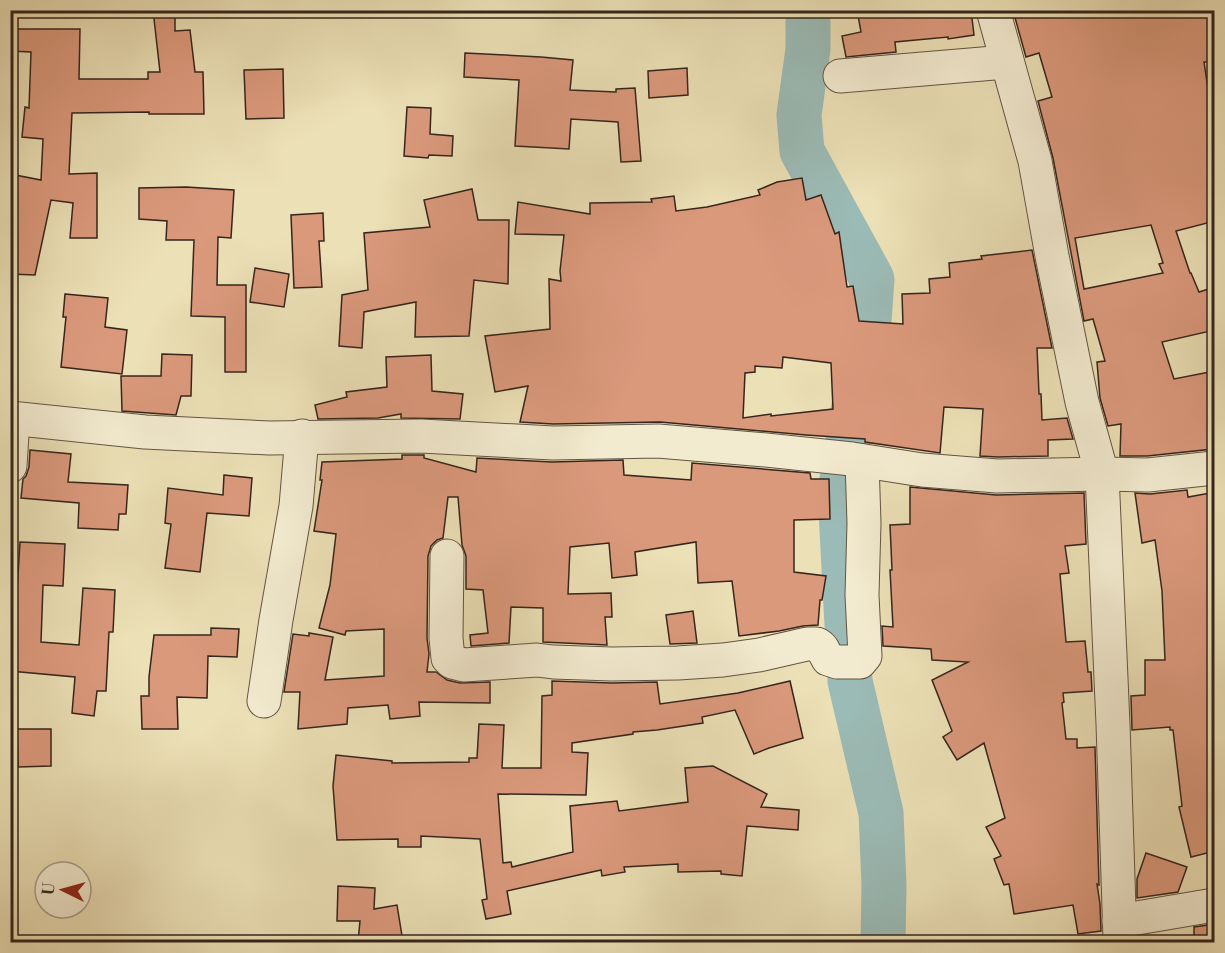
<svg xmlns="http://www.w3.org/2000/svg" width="1225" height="953" font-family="'Libre Bodoni',serif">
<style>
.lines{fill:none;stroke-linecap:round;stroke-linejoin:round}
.river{stroke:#9bbbb6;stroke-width:45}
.building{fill:#db997c;stroke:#35251d;stroke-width:1.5;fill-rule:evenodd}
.minor-casing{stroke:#635443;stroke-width:35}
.minor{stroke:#f3ebd0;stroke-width:33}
</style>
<rect width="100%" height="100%" fill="#ece0b6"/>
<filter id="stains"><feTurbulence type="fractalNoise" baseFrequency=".00333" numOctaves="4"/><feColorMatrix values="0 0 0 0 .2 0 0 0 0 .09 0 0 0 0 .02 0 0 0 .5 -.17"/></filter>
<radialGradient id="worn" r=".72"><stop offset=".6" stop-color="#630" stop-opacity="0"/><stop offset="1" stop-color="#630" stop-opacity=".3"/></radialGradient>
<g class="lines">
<!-- river -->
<path class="river" d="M 808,10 L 808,49 L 799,115 L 802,151 L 872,279 L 867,349 L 852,415 L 840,492 L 850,681 L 881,813 L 884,885 L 883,942"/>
</g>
<!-- building -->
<g class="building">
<path d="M 153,10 L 175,10 L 175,31 L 190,30 L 195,72 L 203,72 L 204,114 L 149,114 L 149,112 L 72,113 L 69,174 L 97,173 L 97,238 L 70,238 L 73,203 L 51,200 L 35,275 L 10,274 L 10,174 L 41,180 L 43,139 L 22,137 L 25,107 L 29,108 L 31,52 L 10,51 L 10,29 L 80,29 L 79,79 L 148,79 L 148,72 L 160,72 Z"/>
<path d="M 857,10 L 971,10 L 974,35 L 948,39 L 948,37 L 895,42 L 896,52 L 846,57 L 842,36 L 861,32 Z"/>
<path d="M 1026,10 L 1211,10 L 1213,18 L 1215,18 L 1215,62 L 1204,62 L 1211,109 L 1215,109 L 1215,221 L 1176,231 L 1190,273 L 1191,273 L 1199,292 L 1215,287 L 1215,330 L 1162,342 L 1174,379 L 1215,371 L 1215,423 L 1209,423 L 1213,449 L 1147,456 L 1120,456 L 1121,424 L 1108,426 L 1100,398 L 1097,362 L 1105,361 L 1093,319 L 1084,321 L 1053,158 L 1038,101 L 1052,97 L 1039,53 L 1026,57 L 1014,14 ZM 1151,225 L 1163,263 L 1159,264 L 1163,273 L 1084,289 L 1075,238 Z"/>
<path d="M 465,53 L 541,57 L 573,60 L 570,90 L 616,92 L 616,89 L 635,88 L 641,161 L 621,162 L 618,122 L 571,119 L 569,149 L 515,146 L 519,80 L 464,77 Z"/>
<path d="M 687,68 L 688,95 L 649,98 L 648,71 Z"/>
<path d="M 283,69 L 284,118 L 246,119 L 244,70 Z"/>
<path d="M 407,107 L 431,108 L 430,134 L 453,136 L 452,156 L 429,155 L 428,158 L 404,156 Z"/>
<path d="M 802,178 L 806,200 L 821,195 L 835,234 L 839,232 L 847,287 L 853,286 L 859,321 L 903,324 L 902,294 L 930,293 L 929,279 L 950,277 L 949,263 L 982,259 L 981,256 L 1032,250 L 1052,348 L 1037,348 L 1039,394 L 1041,394 L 1042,420 L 1067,418 L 1073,439 L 1048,440 L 1048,456 L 998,457 L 980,456 L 983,409 L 944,407 L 940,453 L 865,442 L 865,439 L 806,435 L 660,422 L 553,424 L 520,422 L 528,386 L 495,392 L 485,336 L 550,329 L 549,279 L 561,281 L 560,271 L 564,235 L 515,234 L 518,202 L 590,214 L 590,203 L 652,202 L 651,199 L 674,196 L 676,211 L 707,207 L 760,195 L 758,190 L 777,182 ZM 783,357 L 831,363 L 833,409 L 771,416 L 771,414 L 743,418 L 745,373 L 755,372 L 755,366 L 782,368 Z"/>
<path d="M 186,187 L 234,190 L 231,238 L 218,237 L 217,285 L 246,285 L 246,372 L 225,372 L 225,317 L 191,316 L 194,240 L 166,240 L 167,221 L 139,219 L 139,188 Z"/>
<path d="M 472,189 L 478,220 L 509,220 L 508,284 L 474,280 L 469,336 L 415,337 L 416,302 L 364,312 L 362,348 L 339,346 L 342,295 L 368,290 L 364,233 L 430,227 L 424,200 Z"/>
<path d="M 323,213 L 324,241 L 319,241 L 322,287 L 294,288 L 291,215 Z"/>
<path d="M 255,268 L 289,274 L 284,307 L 250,302 Z"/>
<path d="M 65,294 L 108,298 L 105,327 L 127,330 L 122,374 L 61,367 L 66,317 L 63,317 Z"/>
<path d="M 162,354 L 192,355 L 191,396 L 181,396 L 176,415 L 122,411 L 121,376 L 161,376 Z"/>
<path d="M 431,355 L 432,391 L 463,394 L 460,419 L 401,418 L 401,414 L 378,418 L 318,419 L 315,405 L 347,397 L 346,392 L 387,387 L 386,357 Z"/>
<path d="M 30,450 L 71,454 L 68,482 L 128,485 L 126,514 L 119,514 L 118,530 L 78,528 L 79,503 L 21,498 L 23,479 L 26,476 L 29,467 Z"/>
<path d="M 402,455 L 424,455 L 424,458 L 476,472 L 477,458 L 552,462 L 623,460 L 624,475 L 691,480 L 692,463 L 810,473 L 811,479 L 829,479 L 830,519 L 794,520 L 794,572 L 826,576 L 822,600 L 820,600 L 818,625 L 803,626 L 779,631 L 739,636 L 732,581 L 698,583 L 696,542 L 635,552 L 637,575 L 612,578 L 609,543 L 570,547 L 568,594 L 611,593 L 612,617 L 605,617 L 607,645 L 543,642 L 543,608 L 511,607 L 509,643 L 471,646 L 470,635 L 488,633 L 483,590 L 466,589 L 466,556 L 462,545 L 458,497 L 448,497 L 443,538 L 437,540 L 431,546 L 428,556 L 427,638 L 429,654 L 427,672 L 436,672 L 447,680 L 460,683 L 490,682 L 490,703 L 419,702 L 420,716 L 390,719 L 388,705 L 348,708 L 347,724 L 298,729 L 300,692 L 284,692 L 293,634 L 309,636 L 309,633 L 333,637 L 325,680 L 384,676 L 384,629 L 346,631 L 345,635 L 319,628 L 330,585 L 336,534 L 314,531 L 322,480 L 320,480 L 322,462 L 402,459 Z"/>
<path d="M 224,475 L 252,478 L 249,516 L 207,513 L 200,572 L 165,568 L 171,524 L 165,523 L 168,488 L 223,495 Z"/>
<path d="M 910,487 L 996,495 L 1084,493 L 1086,544 L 1065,546 L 1069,573 L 1060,574 L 1066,642 L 1085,641 L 1088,672 L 1091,672 L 1092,691 L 1063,693 L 1064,702 L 1062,703 L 1066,739 L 1077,739 L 1077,748 L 1095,747 L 1099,885 L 1097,884 L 1100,904 L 1101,931 L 1078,934 L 1073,905 L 1014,914 L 1009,884 L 1004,885 L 994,859 L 1001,856 L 986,827 L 1005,818 L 984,743 L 957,760 L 943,737 L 952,731 L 932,680 L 968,662 L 932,660 L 931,649 L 883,646 L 882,626 L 893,627 L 890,570 L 892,570 L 890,525 L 910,524 Z"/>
<path d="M 1187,490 L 1188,497 L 1210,493 L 1215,514 L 1215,528 L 1210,529 L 1215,548 L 1215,784 L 1208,784 L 1215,810 L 1215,851 L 1191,857 L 1179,807 L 1182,806 L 1173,730 L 1170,730 L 1170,727 L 1132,730 L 1131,696 L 1145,695 L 1145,660 L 1165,660 L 1162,591 L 1155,540 L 1142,543 L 1135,493 L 1150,494 Z"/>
<path d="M 20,542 L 65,544 L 63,586 L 43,585 L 41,642 L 79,645 L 83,588 L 115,590 L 113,632 L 109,632 L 106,691 L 97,691 L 94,716 L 72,713 L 75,677 L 10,671 L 12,631 L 10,630 L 11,609 L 16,609 Z"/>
<path d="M 693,611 L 697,643 L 670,644 L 666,615 Z"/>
<path d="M 211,628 L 239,629 L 237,657 L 208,656 L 207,698 L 177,697 L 178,729 L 142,729 L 141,696 L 149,696 L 149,677 L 154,635 L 211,635 Z"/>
<path d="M 552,681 L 612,683 L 657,682 L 660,704 L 738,693 L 790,681 L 803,738 L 769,748 L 754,754 L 735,710 L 702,717 L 703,723 L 657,730 L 633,732 L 633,734 L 572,743 L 572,752 L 588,753 L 586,795 L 498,794 L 503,863 L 511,862 L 512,867 L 573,852 L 570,806 L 617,801 L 619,811 L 688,802 L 685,768 L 713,766 L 767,794 L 761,807 L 799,810 L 798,830 L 747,826 L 742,876 L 721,874 L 721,871 L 678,872 L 678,864 L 624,867 L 625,872 L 602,876 L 601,870 L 507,891 L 511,914 L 486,919 L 482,900 L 487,899 L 480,839 L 421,836 L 421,847 L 398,847 L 398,839 L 337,840 L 333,786 L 336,755 L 392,761 L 392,763 L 469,762 L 469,758 L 477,758 L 479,724 L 504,725 L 502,768 L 541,768 L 542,696 L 552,695 Z"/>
<path d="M 17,729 L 51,729 L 51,766 L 18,767 Z"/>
<path d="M 1146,853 L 1187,867 L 1178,892 L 1137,898 L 1137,879 Z"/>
<path d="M 338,886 L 375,888 L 374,909 L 397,905 L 403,942 L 358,942 L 360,921 L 337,921 Z"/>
<path d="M 1215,924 L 1215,942 L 1194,942 L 1194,927 Z"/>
</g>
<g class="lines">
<defs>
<g id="minor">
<path d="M 993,10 L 1035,161 L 1052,256 L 1082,402 L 1102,474 L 1113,724 L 1120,939 L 1121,942"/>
<path d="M 840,76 L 1006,62"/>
<path d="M 10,418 L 145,432 L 269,438 L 421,436 L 553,443 L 658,441 L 766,450 L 852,459 L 922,470 L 997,476 L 1102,474 L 1148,475 L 1214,468"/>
<path d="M 10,466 L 13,419"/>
<path d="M 447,556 L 446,638 L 448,658 L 452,662 L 464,665 L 537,660 L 553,662 L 612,664 L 678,663 L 723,660 L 759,655 L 807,644 L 817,644 L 820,646 L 822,648 L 828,659 L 837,662 L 860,662 L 865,656 L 862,595 L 864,523 L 862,461"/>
<path d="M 264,701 L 276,620 L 296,506 L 302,436"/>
<path d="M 1119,921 L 1214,905"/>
</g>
</defs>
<!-- minor casing -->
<use href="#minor" class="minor-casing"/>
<!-- minor -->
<use href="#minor" class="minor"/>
</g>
<!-- margin -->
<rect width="1225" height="953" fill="none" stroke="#ece0b6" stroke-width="36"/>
<rect x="12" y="12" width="1201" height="929" fill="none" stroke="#35251d" stroke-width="3"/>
<rect x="18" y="18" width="1189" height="917" fill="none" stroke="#35251d" stroke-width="1.5"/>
<!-- north arrow -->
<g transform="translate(63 890) rotate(275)"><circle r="28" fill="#f3ebd0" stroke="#a79c88" stroke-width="1.5"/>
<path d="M0-4.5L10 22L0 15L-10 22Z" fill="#8f2418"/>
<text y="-9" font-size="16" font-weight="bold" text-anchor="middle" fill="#35251d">U</text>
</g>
<rect width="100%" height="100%" filter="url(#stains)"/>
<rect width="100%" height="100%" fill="url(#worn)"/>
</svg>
